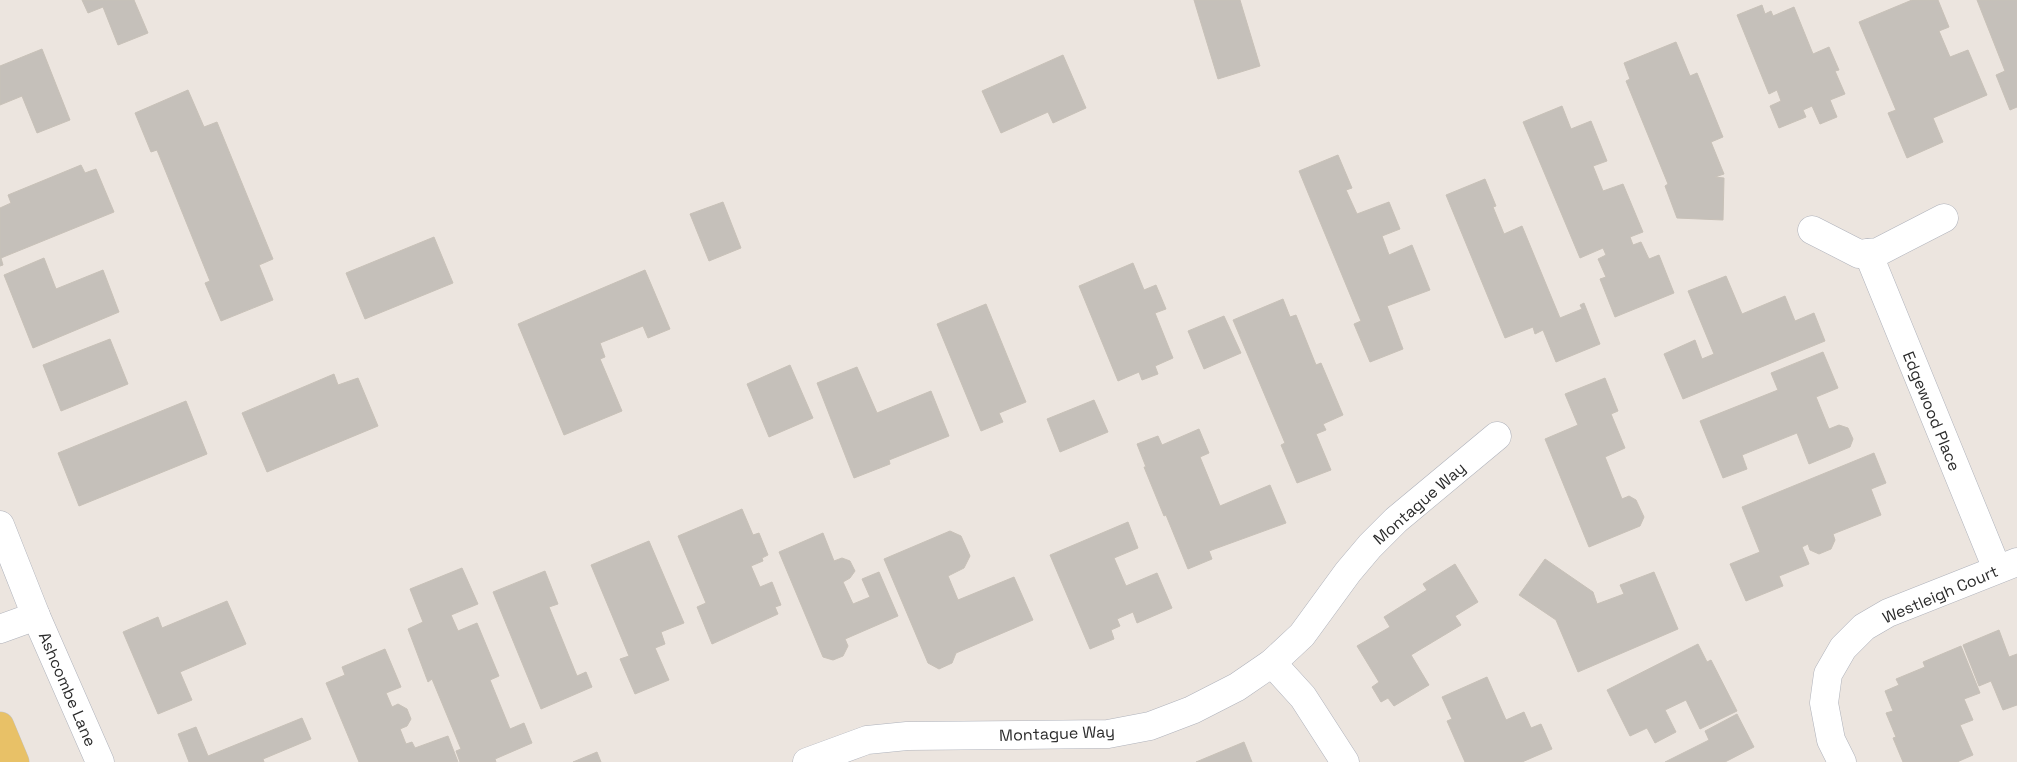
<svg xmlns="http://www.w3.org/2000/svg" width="2017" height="762" font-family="'Space Grotesk',sans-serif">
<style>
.building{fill:#c5c0ba;stroke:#c8c1b8}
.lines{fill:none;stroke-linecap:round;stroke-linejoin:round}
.minor-casing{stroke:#afb2bb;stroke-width:29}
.major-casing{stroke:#c4c4c4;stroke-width:29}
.minor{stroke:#fff;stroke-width:28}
.major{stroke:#e8c167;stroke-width:28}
.labels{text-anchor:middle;stroke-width:5;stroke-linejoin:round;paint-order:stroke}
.street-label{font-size:16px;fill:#2b2b2b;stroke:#fff}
</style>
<rect width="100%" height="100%" fill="#ece5df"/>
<!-- building -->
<g class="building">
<path d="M 82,0 L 134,0 L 148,33 L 118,45 L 103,7 L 88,13 Z"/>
<path d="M 1194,0 L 1240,0 L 1260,66 L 1218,79 Z"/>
<path d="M 1912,0 L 1938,0 L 1949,27 L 1939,31 L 1950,57 L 1968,50 L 1987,95 L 1933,118 L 1943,142 L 1907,158 L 1888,113 L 1896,110 L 1859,22 Z"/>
<path d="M 1977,0 L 2017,0 L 2017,107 L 2010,110 L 1996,75 L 2005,71 Z"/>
<path d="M 1762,5 L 1765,14 L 1771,11 L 1773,16 L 1794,7 L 1813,54 L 1829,47 L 1839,70 L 1835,71 L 1845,94 L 1830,100 L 1837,117 L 1820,124 L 1812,106 L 1803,110 L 1806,117 L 1779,128 L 1770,106 L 1781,101 L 1777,90 L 1769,94 L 1737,15 Z"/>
<path d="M 1676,42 L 1690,76 L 1697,73 L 1723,137 L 1711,142 L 1724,174 L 1715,177 L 1724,178 L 1723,220 L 1677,218 L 1665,186 L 1668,184 L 1626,81 L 1630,79 L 1624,63 Z"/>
<path d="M 42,49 L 70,120 L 37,133 L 22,96 L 0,105 L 0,66 Z"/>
<path d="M 1063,55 L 1086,108 L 1053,123 L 1048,112 L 1001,133 L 982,91 Z"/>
<path d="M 188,90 L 204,127 L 217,122 L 273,259 L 259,265 L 273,300 L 221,321 L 205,283 L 210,281 L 157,150 L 151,152 L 135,113 Z"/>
<path d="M 1562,106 L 1571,129 L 1591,121 L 1607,161 L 1593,166 L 1603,191 L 1623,184 L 1643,232 L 1630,237 L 1633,245 L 1641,242 L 1649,259 L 1659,255 L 1674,293 L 1615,317 L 1600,279 L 1606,277 L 1598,259 L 1606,255 L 1603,248 L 1580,258 L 1523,122 Z"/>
<path d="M 1338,155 L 1352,188 L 1346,190 L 1357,214 L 1389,202 L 1400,229 L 1382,236 L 1389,255 L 1412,245 L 1430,290 L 1387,306 L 1403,349 L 1370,362 L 1354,324 L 1361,321 L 1299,171 Z"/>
<path d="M 81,165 L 85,173 L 96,169 L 114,212 L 1,258 L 3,265 L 0,266 L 0,208 L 11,203 L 8,195 Z"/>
<path d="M 1485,179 L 1496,206 L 1493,207 L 1504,234 L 1522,226 L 1560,318 L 1582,309 L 1580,305 L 1584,303 L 1600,344 L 1556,362 L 1543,330 L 1535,334 L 1533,327 L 1505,338 L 1446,195 Z"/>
<path d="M 723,202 L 741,248 L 709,261 L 690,214 Z"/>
<path d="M 434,237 L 453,283 L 365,319 L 346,273 Z"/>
<path d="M 44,258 L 56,289 L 103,270 L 119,312 L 33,348 L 4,275 Z"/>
<path d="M 1133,263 L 1144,290 L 1156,285 L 1166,309 L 1155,313 L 1173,358 L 1155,366 L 1158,374 L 1142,380 L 1139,372 L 1118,381 L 1079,286 Z"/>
<path d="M 645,270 L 670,329 L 648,338 L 643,326 L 600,343 L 605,357 L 600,359 L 622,411 L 564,435 L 518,324 Z"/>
<path d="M 1726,276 L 1742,314 L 1785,296 L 1795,321 L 1814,313 L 1825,341 L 1683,399 L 1664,354 L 1695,340 L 1702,359 L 1714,354 L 1688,291 Z"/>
<path d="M 1283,299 L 1290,317 L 1296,315 L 1316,365 L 1321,363 L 1343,415 L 1323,424 L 1326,430 L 1316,434 L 1331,470 L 1297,483 L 1281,445 L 1285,443 L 1233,320 Z"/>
<path d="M 986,304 L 1026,402 L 999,413 L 1003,422 L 981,431 L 937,324 Z"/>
<path d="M 1224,316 L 1241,353 L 1204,369 L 1188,331 Z"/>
<path d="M 110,339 L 128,384 L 61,411 L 43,365 Z"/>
<path d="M 1823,352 L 1838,388 L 1816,397 L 1829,429 L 1839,425 L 1848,428 L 1853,439 L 1850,447 L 1809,464 L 1797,433 L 1742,455 L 1747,469 L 1723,478 L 1700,421 L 1778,390 L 1771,373 Z"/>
<path d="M 790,365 L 813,418 L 769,437 L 747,384 Z"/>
<path d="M 857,367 L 877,413 L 931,391 L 949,436 L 889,460 L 890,464 L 854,478 L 817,383 Z"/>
<path d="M 334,374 L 338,385 L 358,378 L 378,426 L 267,472 L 242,413 Z"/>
<path d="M 1605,378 L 1618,411 L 1611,414 L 1625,448 L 1605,457 L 1622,499 L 1629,496 L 1636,500 L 1644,517 L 1640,526 L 1589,547 L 1545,439 L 1578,425 L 1565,394 Z"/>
<path d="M 1094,400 L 1108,432 L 1060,452 L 1047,419 Z"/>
<path d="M 186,401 L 207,454 L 79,506 L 58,453 Z"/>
<path d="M 1199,429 L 1209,453 L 1200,457 L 1220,506 L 1270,485 L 1286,523 L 1209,551 L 1212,559 L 1188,569 L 1166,515 L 1164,516 L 1144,467 L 1146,467 L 1137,444 L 1158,436 L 1162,445 Z"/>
<path d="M 1874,453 L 1886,483 L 1871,489 L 1881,515 L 1833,534 L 1835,540 L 1831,549 L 1819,554 L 1810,550 L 1808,544 L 1802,547 L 1809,564 L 1779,576 L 1783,586 L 1746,601 L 1730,564 L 1760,552 L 1742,507 Z"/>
<path d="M 742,509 L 753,535 L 759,533 L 768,555 L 762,558 L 763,561 L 751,566 L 760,587 L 772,582 L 781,605 L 775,607 L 778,614 L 712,644 L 697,607 L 706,603 L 678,536 Z"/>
<path d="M 1128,522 L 1138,548 L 1114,558 L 1126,586 L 1157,573 L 1172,608 L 1137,623 L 1133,612 L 1117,619 L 1120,626 L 1111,630 L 1114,639 L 1090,649 L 1050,555 Z"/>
<path d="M 950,531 L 961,536 L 970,556 L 964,568 L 948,576 L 958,600 L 1014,577 L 1033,620 L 956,653 L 952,663 L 939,669 L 928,663 L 884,559 Z"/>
<path d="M 823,533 L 834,561 L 842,558 L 850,561 L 855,571 L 850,578 L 843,582 L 853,604 L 870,597 L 862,579 L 879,572 L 898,616 L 845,639 L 848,646 L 843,656 L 833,660 L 823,657 L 779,552 Z"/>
<path d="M 649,541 L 684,623 L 661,632 L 665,644 L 655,648 L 669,680 L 635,694 L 620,659 L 629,656 L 591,565 Z"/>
<path d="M 1545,559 L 1593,592 L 1597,604 L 1624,594 L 1620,585 L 1654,572 L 1678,629 L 1578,672 L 1556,620 L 1519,595 Z"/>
<path d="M 1455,564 L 1478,602 L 1455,616 L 1461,625 L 1411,655 L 1429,685 L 1394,706 L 1388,698 L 1381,702 L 1372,687 L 1379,682 L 1357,646 L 1390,627 L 1384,617 L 1427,590 L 1423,584 Z"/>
<path d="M 462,568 L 478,604 L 451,615 L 458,631 L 477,623 L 499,676 L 490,680 L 510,729 L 524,723 L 532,743 L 495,759 L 496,762 L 460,762 L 456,751 L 461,749 L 432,679 L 428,682 L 408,629 L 423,622 L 410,589 Z"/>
<path d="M 545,571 L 558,604 L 549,607 L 577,676 L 586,672 L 592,687 L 541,709 L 493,592 Z"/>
<path d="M 227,601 L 246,644 L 180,672 L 192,700 L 158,714 L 123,632 L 158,617 L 162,628 Z"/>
<path d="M 1999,630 L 2009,657 L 2017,654 L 2017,705 L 2003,710 L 1991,681 L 1979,686 L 1963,645 Z"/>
<path d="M 1698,644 L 1707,662 L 1711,660 L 1737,711 L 1700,729 L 1686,700 L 1665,710 L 1676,732 L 1655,743 L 1647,728 L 1630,736 L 1607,690 Z"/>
<path d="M 1961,646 L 1980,693 L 1964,699 L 1973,720 L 1960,725 L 1973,755 L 1957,762 L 1903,762 L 1893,738 L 1896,737 L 1886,713 L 1893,711 L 1885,691 L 1899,685 L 1896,679 L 1925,667 L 1923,662 Z"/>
<path d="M 385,649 L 401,687 L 386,693 L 392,707 L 398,704 L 407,709 L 411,719 L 407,726 L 400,729 L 406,744 L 412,742 L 415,748 L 448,736 L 458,762 L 359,762 L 326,683 L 345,675 L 342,667 Z"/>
<path d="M 1487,677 L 1506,720 L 1524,712 L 1531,728 L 1541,724 L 1552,749 L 1522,762 L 1465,762 L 1447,721 L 1452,719 L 1442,697 Z"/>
<path d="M 1737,714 L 1754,747 L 1725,762 L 1665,762 L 1709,740 L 1705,731 Z"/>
<path d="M 302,718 L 311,739 L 263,759 L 264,762 L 189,762 L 178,734 L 196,727 L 208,756 Z"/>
<path d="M 1244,742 L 1252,762 L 1196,762 Z"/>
<path d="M 597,752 L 601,762 L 573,762 Z"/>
</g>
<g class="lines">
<defs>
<g id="minor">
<path d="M 1812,230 L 1859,254 L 1878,252 L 1944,218"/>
<path d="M 1868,253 L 1997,569"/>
<path d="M 0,525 L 36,616 L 100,762"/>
<path d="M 0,629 L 36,616"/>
<path d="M 1272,663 L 1303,697 L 1345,762"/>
<path d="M 807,762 L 867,740 L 907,736 L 1108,734 L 1150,726 L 1192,710 L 1237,687 L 1272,663 L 1302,635 L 1348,572 L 1370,546 L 1396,520 L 1497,436"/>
<path d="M 1842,762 L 1831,740 L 1824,703 L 1828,674 L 1843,648 L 1864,627 L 1888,613 L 2017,562"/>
</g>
<path id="major" d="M 0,726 L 15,762"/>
</defs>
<!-- minor casing -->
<use href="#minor" class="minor-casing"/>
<!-- major casing -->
<use href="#major" class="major-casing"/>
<!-- minor -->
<use href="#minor" class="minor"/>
<!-- major -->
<use href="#major" class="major"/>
</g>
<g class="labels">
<!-- street labels -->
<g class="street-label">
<text transform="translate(1932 411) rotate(68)" y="6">Edgewood Place</text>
<text transform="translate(1419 503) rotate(-41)" y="6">Montague Way</text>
<text transform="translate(1940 594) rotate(-23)" y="6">Westleigh Court</text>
<text transform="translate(68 689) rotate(67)" y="6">Ashcombe Lane</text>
<text transform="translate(1057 733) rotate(-2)" y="6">Montague Way</text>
</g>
</g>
</svg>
